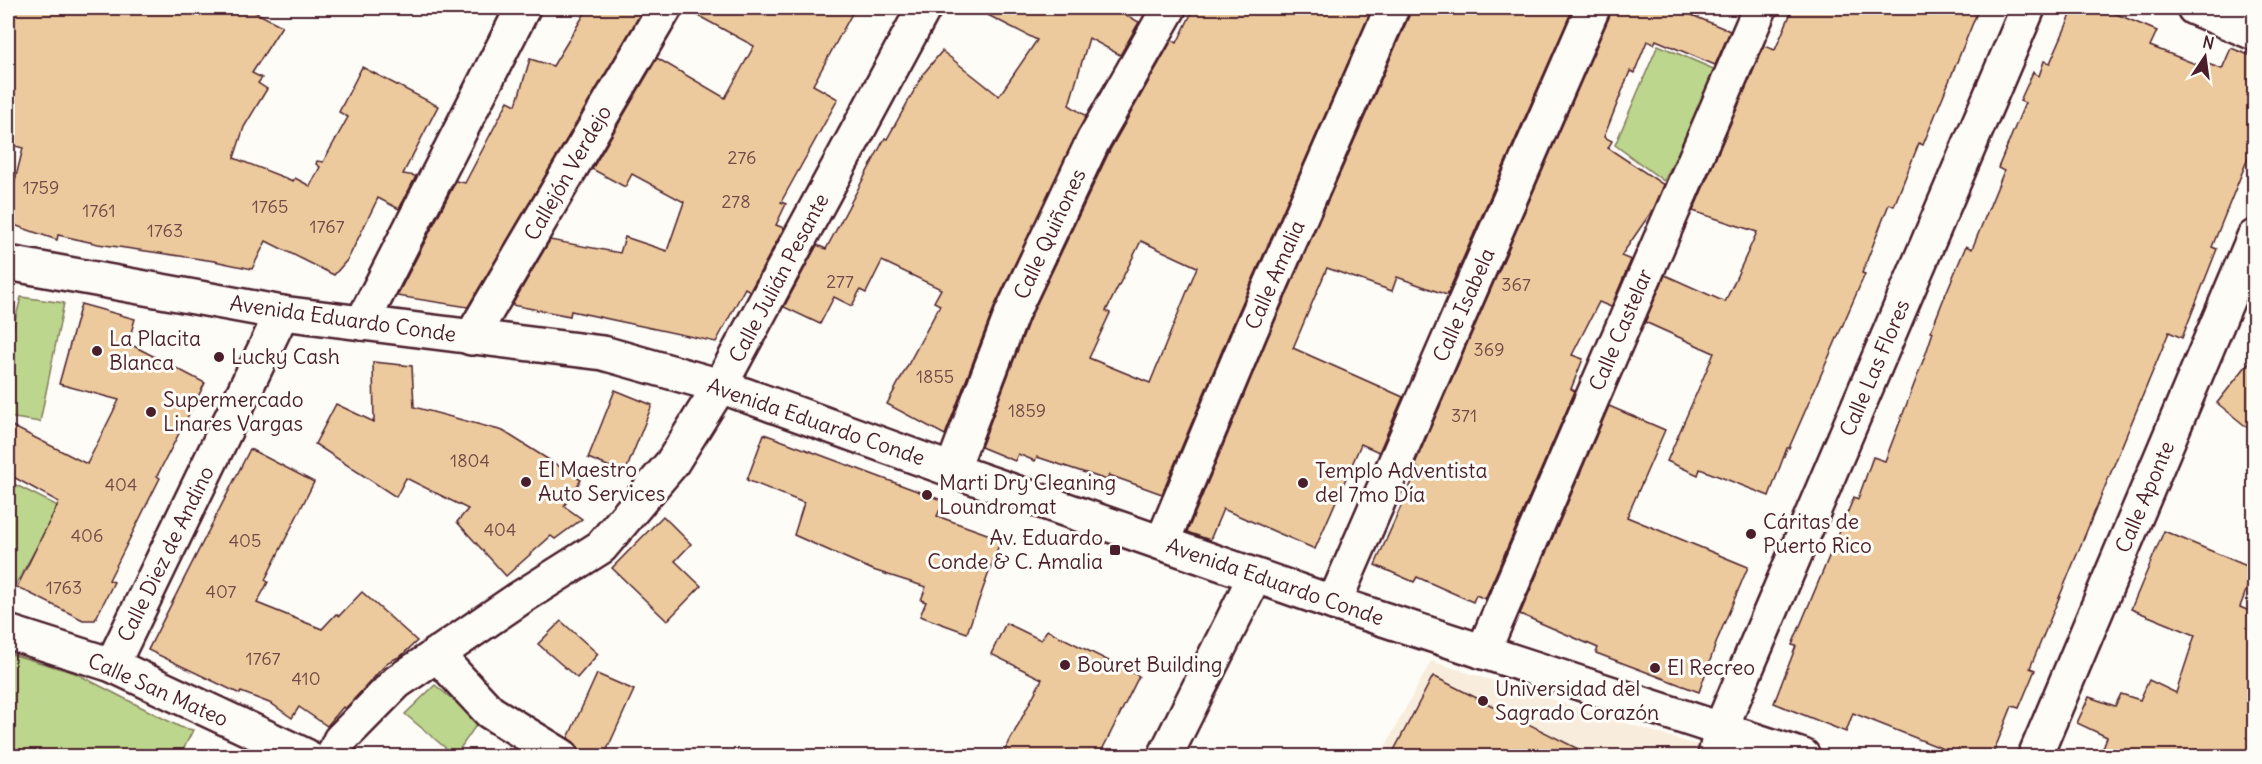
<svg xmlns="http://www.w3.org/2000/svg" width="2262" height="764" font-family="Delius,sans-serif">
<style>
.built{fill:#f8eddc}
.green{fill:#bcd68d;stroke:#837a5c;stroke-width:1.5}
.building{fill:#ecca9d;stroke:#4a1f2b;stroke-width:1.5;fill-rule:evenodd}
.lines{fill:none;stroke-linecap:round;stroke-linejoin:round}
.street-casing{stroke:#4a1f2b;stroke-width:38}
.secondary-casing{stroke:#4a1f2b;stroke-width:38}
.street{stroke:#fdfcf7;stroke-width:33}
.secondary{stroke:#fdfcf7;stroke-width:33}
.poi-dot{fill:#4a1f2b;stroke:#fdfcf7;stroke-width:2}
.labels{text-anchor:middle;stroke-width:6;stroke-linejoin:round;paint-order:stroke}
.number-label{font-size:18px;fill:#724a48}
.street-label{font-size:21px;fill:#4a1f2b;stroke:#fdfcf7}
.poi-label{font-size:21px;fill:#4a1f2b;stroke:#fdfcf7;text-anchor:start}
</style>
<rect width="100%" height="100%" fill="#fdfcf7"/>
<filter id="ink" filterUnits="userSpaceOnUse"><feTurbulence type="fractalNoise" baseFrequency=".0167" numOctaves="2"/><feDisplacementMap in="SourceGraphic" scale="12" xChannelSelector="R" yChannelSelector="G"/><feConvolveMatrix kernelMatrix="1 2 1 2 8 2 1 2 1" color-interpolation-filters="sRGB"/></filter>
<g filter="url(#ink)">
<!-- built -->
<path class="built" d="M 1431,661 L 1683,741 L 1741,756 L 1380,756 Z"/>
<!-- green -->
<g class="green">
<path d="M 1658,45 L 1718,71 L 1664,181 L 1615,145 Z"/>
<path d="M 21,297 L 64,303 L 40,422 L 8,417 L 8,348 Z"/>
<path d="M 8,481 L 60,507 L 14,587 L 8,586 Z"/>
<path d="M 8,653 L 75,673 L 180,727 L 193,730 L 180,756 L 8,756 Z"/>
<path d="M 435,685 L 479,721 L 455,756 L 405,714 Z"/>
</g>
<!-- building -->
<g class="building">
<path d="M 8,8 L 247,8 L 282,26 L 252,73 L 262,78 L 258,83 L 267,89 L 244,127 L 234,158 L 293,181 L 295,178 L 310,186 L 320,167 L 316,164 L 317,161 L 323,162 L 348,117 L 339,112 L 362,67 L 438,106 L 403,174 L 416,176 L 399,209 L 378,198 L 348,259 L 334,275 L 266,241 L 252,269 L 214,261 L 98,244 L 58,235 L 57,240 L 8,223 L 8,209 L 23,148 L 8,144 Z"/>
<path d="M 588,8 L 644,8 L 468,307 L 397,296 L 456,181 L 465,183 L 508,101 L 516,105 L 530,59 L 553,66 Z"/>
<path d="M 684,8 L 855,8 L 813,85 L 838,99 L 781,202 L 786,204 L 776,225 L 784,228 L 750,291 L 745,288 L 716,342 L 571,311 L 570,316 L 512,305 L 550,240 L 620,253 L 625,237 L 667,251 L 684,202 L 632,174 L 625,187 L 592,169 L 657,58 L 725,98 L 754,46 Z"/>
<path d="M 974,8 L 1113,8 L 1139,22 L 1120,55 L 1089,38 L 1069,105 L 1086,116 L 995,305 L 945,435 L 887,404 L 940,305 L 934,302 L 941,289 L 882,261 L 866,293 L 860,290 L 852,306 L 834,297 L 820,324 L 784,307 L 817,245 L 826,249 L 885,138 L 887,139 L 924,73 L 942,51 L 999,96 L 1037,40 Z"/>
<path d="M 1194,8 L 1372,8 L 1234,322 L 1162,494 L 1109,475 L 1107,480 L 1037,457 L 1035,461 L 1018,454 L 1015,461 L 981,447 L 1029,320 L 1110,150 L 1172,40 L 1177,43 ZM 1141,241 L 1197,267 L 1150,383 L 1089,358 L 1110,313 L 1106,311 Z"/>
<path d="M 1410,8 L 1573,8 L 1447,295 L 1397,277 L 1392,291 L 1327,268 L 1293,348 L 1403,397 L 1379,452 L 1361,444 L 1315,549 L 1223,509 L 1210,540 L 1187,532 L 1268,337 L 1409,16 Z"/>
<path d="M 1611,8 L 1675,8 L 1730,31 L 1715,65 L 1656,40 L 1654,44 L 1647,41 L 1634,73 L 1630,71 L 1604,137 L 1612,141 L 1608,148 L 1664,185 L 1654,208 L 1621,256 L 1631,260 L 1611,307 L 1599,302 L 1572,355 L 1583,359 L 1571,389 L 1575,391 L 1485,599 L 1476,595 L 1473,602 L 1417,577 L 1414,582 L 1375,565 L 1418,468 L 1414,466 L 1610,15 Z"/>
<path d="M 1793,8 L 1979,8 L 1923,145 L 1919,143 L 1894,206 L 1889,204 L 1862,273 L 1865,274 L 1789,448 L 1787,448 L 1769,496 L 1700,469 L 1698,475 L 1667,461 L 1714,353 L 1645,322 L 1665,275 L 1725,302 L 1757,232 L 1693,211 L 1764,46 L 1775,50 Z"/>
<path d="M 2074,8 L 2102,8 L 2157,31 L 2150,46 L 2203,67 L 2205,63 L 2222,69 L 2231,48 L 2254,57 L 2254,143 L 2212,247 L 2217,249 L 2182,338 L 2169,332 L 2030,668 L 2035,670 L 2019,708 L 2012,706 L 1992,756 L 1961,756 L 1853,713 L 1846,732 L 1774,703 L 1796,646 L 1792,645 L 1854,497 L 1858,499 L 1873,457 L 1885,461 L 1926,353 L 1933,332 L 1931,331 L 1944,298 L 1966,246 L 1972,249 L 2004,171 L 1998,168 L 2025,103 L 2020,101 L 2033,72 L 2039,76 L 2044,61 L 2050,63 Z"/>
<path d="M 81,304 L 135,319 L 128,343 L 205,383 L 157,476 L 160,478 L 109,580 L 114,582 L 95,620 L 83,620 L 17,587 L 59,502 L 8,474 L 8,424 L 87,464 L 119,400 L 59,384 Z"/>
<path d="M 2254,356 L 2254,433 L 2217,403 Z"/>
<path d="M 373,362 L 412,366 L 414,407 L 503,431 L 581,480 L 564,506 L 582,519 L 555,539 L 551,536 L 506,576 L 457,522 L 468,509 L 406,478 L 396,497 L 315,444 L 336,404 L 374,422 Z"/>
<path d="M 615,390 L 652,405 L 625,473 L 588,458 Z"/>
<path d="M 1609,406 L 1665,430 L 1627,517 L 1748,567 L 1718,638 L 1699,692 L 1596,653 L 1598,648 L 1520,614 Z"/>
<path d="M 764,434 L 944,501 L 937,516 L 1001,539 L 967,633 L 920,616 L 926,602 L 921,600 L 926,587 L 873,570 L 794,535 L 804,503 L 747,480 Z"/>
<path d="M 250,449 L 314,482 L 265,580 L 268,582 L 257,603 L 322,629 L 336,614 L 339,616 L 362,592 L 417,641 L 401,656 L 388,662 L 345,709 L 343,707 L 327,726 L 299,707 L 292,718 L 272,704 L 241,692 L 240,694 L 148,650 Z"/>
<path d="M 663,516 L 691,544 L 675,561 L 701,586 L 667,621 L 612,568 Z"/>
<path d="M 2164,531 L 2254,569 L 2240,607 L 2254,613 L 2254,756 L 2100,756 L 2107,737 L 2077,723 L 2089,697 L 2115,706 L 2121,694 L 2140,700 L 2149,680 L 2176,693 L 2195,635 L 2131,609 Z"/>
<path d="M 561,621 L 598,654 L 577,678 L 538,644 Z"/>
<path d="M 1006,623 L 1041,640 L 1047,630 L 1139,676 L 1099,756 L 1002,756 L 1042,679 L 991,654 Z"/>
<path d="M 597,674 L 634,690 L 604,756 L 581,756 L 578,747 L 568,738 Z"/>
<path d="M 1433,676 L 1592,756 L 1391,756 Z"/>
</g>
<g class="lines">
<defs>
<g id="street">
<path d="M 2194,8 L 2254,33"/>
<path d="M 362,323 L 523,8"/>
<path d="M 471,338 L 665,8"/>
<path d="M 952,470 L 1012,313 L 1093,141 L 1169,8"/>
<path d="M 1162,543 L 1251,330 L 1392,8"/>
<path d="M 1334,603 L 1593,8"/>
<path d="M 8,632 L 112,665 L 306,756"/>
<path d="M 1483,652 L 1760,8"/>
<path d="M 436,654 L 490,712 L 562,756"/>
<path d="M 112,665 L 282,313"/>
<path d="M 333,756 L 340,740 L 397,682 L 520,598 L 601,547 L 672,463 L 720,386 L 924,8"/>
<path d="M 1165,756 L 1255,576"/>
<path d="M 1715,756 L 1721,728 L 2028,8"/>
<path d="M 2035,756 L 2254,237"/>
</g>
<path id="secondary" d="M 8,263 L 282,313 L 603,353 L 720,386 L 952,470 L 1334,603 L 1803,756"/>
</defs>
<!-- street casing -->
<use href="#street" class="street-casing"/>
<!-- secondary casing -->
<use href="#secondary" class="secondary-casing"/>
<!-- street -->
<use href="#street" class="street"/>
<!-- secondary -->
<use href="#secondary" class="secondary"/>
</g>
</g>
<!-- markers -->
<g class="poi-dot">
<circle cx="97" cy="351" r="6"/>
<circle cx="219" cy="357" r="6"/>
<circle cx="151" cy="412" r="6"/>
<circle cx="526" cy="482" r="6"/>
<circle cx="1303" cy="483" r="6"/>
<circle cx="927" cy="495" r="6"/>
<circle cx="1751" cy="534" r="6"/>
<rect x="1109" y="544" width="12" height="12" rx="3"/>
<circle cx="1065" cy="665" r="6"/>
<circle cx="1655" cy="668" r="6"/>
<circle cx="1483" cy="701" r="6"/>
</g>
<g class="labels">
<!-- number labels -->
<g class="number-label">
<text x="742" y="164">276</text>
<text x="41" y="194">1759</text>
<text x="736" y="208">278</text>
<text x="270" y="213">1765</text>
<text x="99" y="217">1761</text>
<text x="327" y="233">1767</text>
<text x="165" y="237">1763</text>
<text x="840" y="288">277</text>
<text x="1516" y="291">367</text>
<text x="1489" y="356">369</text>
<text x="935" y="383">1855</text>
<text x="1027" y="417">1859</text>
<text x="1464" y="422">371</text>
<text x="470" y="467">1804</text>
<text x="121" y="491">404</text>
<text x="500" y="536">404</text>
<text x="87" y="542">406</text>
<text x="245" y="547">405</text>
<text x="64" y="594">1763</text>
<text x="221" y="598">407</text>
<text x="263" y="665">1767</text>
<text x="306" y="685">410</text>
</g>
<!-- street labels -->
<g class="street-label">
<text transform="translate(568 173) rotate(-60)" y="7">Callejón Verdejo</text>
<text transform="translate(1050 234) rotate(-65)" y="7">Calle Quiñones</text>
<text transform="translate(1275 275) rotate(-66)" y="7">Calle Amalia</text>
<text transform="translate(779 278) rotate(-62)" y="7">Calle Julián Pesante</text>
<text transform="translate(1464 305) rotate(-66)" y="7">Calle Isabela</text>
<text transform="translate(343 319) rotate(8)" y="7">Avenida Eduardo Conde</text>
<text transform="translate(1621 330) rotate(-67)" y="7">Calle Castelar</text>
<text transform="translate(1875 368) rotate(-67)" y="7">Calle Las Flores</text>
<text transform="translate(816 422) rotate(19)" y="7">Avenida Eduardo Conde</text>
<text transform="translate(2145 497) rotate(-67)" y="7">Calle Aponte</text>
<text transform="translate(166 554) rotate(-64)" y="7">Calle Diez de Andino</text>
<text transform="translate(1275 582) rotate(19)" y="7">Avenida Eduardo Conde</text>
<text transform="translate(158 690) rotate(24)" y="7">Calle San Mateo</text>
</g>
<!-- poi labels -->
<g class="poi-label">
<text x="109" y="346">La Placita<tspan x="109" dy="24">Blanca</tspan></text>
<text x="231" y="364">Lucky Cash</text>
<text x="163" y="407">Supermercado<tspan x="163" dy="24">Linares Vargas</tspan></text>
<text x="538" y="477">El Maestro<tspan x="538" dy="24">Auto Services</tspan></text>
<text x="1315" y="478">Templo Adventista<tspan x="1315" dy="24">del 7mo Día</tspan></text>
<text x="939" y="490">Marti Dry Cleaning<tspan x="939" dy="24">Loundromat</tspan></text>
<text x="1763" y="529">Cáritas de<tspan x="1763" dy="24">Puerto Rico</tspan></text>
<text x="1103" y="545" text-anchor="end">Av. Eduardo<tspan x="1103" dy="24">Conde &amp; C. Amalia</tspan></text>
<text x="1077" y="672">Bouret Building</text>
<text x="1667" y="675">El Recreo</text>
<text x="1495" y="696">Universidad del<tspan x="1495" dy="24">Sagrado Corazón</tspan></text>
</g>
</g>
<!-- margin -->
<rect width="2262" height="764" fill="none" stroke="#fdfcf7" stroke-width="30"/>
<rect x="15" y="15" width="2232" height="734" fill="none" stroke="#4a1f2b" stroke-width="2" filter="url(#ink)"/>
<!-- north arrow -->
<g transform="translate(2205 57) rotate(13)" stroke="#fdfcf7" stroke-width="4.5" paint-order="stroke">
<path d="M0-4.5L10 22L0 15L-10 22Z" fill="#4a1f2b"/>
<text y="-9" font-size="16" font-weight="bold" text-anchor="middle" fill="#4a1f2b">N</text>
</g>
</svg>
